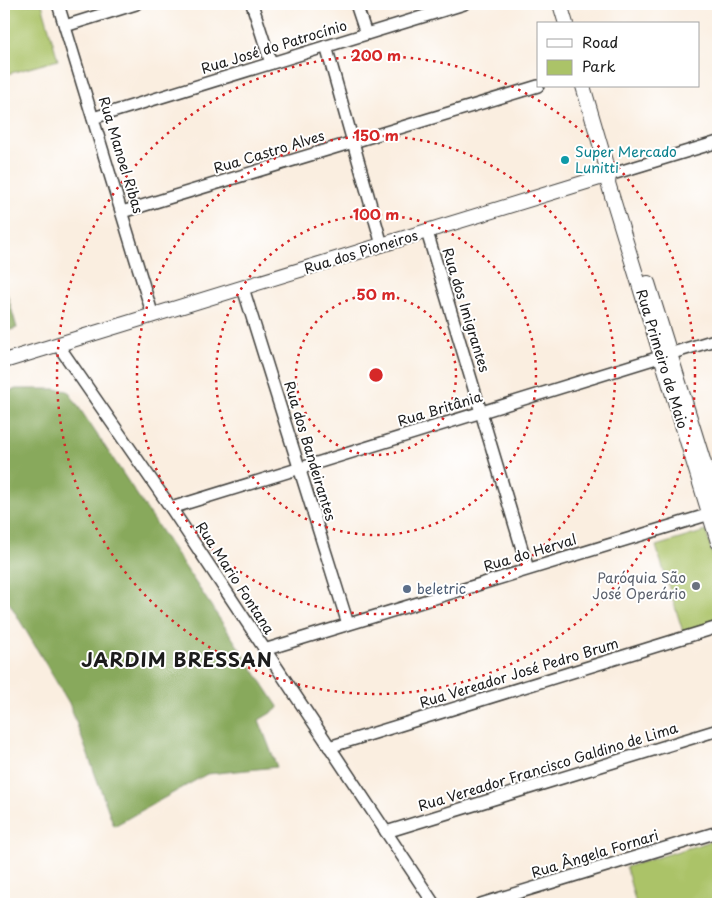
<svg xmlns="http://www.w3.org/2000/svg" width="722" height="908" font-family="'Playpen Sans',sans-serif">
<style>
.green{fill:#abc368;stroke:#647042}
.forest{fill:#88a95c;stroke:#52623c}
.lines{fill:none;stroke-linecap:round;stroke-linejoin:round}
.minor-casing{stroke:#3d3c39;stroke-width:14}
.major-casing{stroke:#3d3c39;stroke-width:16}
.minor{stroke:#fff;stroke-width:11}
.major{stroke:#fff;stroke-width:14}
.ring{fill:none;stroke:#d62828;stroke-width:2.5;stroke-dasharray:2.5 5}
.culture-dot{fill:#0f9aa8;stroke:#fff;stroke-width:2}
.worship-dot{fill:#6b7280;stroke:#fff;stroke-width:2}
.service-dot{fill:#5c6f8a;stroke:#fff;stroke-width:2}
.labels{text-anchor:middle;stroke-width:4;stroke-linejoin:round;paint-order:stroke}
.street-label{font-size:14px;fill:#1c1c1c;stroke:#fff}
.culture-label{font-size:14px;fill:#0d838f;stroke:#fff;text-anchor:start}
.worship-label{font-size:14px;fill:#5b616d;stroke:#fff;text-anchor:end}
.service-label{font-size:14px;fill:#4e5e75;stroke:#fff;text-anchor:start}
.district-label{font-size:19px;font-weight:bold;letter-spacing:1px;fill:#1c1c1c;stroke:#fff}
.centre{fill:#d62828;stroke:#fff;stroke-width:2.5}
.ring-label{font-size:15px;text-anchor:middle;font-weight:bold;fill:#d62828;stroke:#fff;stroke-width:4;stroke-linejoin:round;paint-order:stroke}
</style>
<rect width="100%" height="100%" fill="#fff"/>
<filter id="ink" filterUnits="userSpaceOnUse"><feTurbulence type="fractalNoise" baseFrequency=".02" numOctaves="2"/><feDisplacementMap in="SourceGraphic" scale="10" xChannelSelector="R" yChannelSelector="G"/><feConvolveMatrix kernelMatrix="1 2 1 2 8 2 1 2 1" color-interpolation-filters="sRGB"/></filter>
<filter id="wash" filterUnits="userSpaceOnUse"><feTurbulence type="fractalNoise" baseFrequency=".0096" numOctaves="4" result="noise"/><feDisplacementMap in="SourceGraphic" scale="20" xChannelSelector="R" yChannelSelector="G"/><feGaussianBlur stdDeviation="1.12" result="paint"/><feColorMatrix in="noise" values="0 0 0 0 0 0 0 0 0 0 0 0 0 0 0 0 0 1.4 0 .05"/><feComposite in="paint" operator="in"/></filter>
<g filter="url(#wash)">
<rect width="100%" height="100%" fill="#faeee0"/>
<!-- green -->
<g class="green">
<path d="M 4,4 L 42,4 L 58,60 L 4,75 Z"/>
<path d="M 706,531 L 718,573 L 718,621 L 683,632 L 656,546 Z"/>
<path d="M 718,839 L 718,904 L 636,904 L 626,867 Z"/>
</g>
<!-- forest -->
<g class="forest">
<path d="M 4,283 L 17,328 L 4,332 Z"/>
<path d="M 16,389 L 55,389 L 68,391 L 279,708 L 259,720 L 277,767 L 207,774 L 114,826 L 69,703 L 4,594 L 4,392 Z"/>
</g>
</g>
<g filter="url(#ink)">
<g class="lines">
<defs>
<g id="minor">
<path d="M 58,4 L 153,316"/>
<path d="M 252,4 L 271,63"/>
<path d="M 356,4 L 366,34"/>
<path d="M 65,26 L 136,4"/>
<path d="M 326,46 L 382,245"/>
<path d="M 93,118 L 464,4"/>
<path d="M 609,175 L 718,142"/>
<path d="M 122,212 L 538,86"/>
<path d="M 427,232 L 528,569"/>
<path d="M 243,288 L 348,624"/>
<path d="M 58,345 L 171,508 L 434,904"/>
<path d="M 171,508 L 718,339"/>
<path d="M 264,650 L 710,514 L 718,514"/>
<path d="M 329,747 L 718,627"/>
<path d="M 386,832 L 718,730"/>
<path d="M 481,904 L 718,832"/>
</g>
<g id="major">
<path d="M 560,4 L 566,24"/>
<path d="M 583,86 L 609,175 L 608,183 L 718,542"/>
<path d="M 648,283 L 713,492"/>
<path d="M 4,361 L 609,175"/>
</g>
</defs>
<!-- minor casing -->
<use href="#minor" class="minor-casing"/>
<!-- major casing -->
<use href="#major" class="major-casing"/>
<!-- minor -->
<use href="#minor" class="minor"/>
<!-- major -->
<use href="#major" class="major"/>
</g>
</g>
<!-- distance rings -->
<g class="ring">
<circle cx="376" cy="375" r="80"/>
<circle cx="376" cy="375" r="160"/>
<circle cx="376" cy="375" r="239"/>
<circle cx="376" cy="375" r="319"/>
</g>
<!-- markers -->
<circle class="culture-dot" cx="565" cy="160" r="5"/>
<circle class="worship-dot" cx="696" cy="586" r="5"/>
<circle class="service-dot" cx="407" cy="589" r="5"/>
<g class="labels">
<!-- street labels -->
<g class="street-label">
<text transform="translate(274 47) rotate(-17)" y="5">Rua José do Patrocínio</text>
<text transform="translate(269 152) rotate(-17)" y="5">Rua Castro Alves</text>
<text transform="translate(121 155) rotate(73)" y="5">Rua Manoel Ribas</text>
<text transform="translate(361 252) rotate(-17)" y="5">Rua dos Pioneiros</text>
<text transform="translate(466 310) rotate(73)" y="5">Rua dos Imigrantes</text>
<text transform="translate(662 359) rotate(73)" y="5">Rua Primeiro de Maio</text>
<text transform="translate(440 409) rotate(-17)" y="5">Rua Britânia</text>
<text transform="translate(310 451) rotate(73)" y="5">Rua dos Bandeirantes</text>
<text transform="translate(530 553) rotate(-17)" y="5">Rua do Herval</text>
<text transform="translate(235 578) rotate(57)" y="5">Rua Mario Fontana</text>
<text transform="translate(519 673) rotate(-17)" y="5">Rua Vereador José Pedro Brum</text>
<text transform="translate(548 767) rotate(-17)" y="5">Rua Vereador Francisco Galdino de Lima</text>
<text transform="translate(595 854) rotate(-17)" y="5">Rua Ângela Fornari</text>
</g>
<!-- culture labels -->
<g class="culture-label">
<text x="575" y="157">Super Mercado<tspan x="575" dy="16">Lunitti</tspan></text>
</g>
<!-- worship labels -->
<g class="worship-label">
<text x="686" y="583">Paróquia São<tspan x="686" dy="16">José Operário</tspan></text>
</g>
<!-- service labels -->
<g class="service-label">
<text x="417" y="594">beletric</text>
</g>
<!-- district labels -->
<g class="district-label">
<text x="177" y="667">JARDIM BRESSAN</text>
</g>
</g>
<circle cx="376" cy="375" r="8" class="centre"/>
<g class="ring-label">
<text x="376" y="61">200 m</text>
<text x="376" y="141">150 m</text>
<text x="376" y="220">100 m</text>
<text x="376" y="300">50 m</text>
</g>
<!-- margin -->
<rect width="722" height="908" fill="none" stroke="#fff" stroke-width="20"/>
<!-- legend -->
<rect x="537" y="22" width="162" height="65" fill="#ffffff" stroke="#a4a4a4"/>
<rect x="547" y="39" width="25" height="8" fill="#ffffff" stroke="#a4a4a4"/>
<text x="582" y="48" font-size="15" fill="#1c1c1c">Road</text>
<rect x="547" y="60" width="25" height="15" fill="#abc368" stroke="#a4a4a4"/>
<text x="582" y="72" font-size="15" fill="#1c1c1c">Park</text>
</svg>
